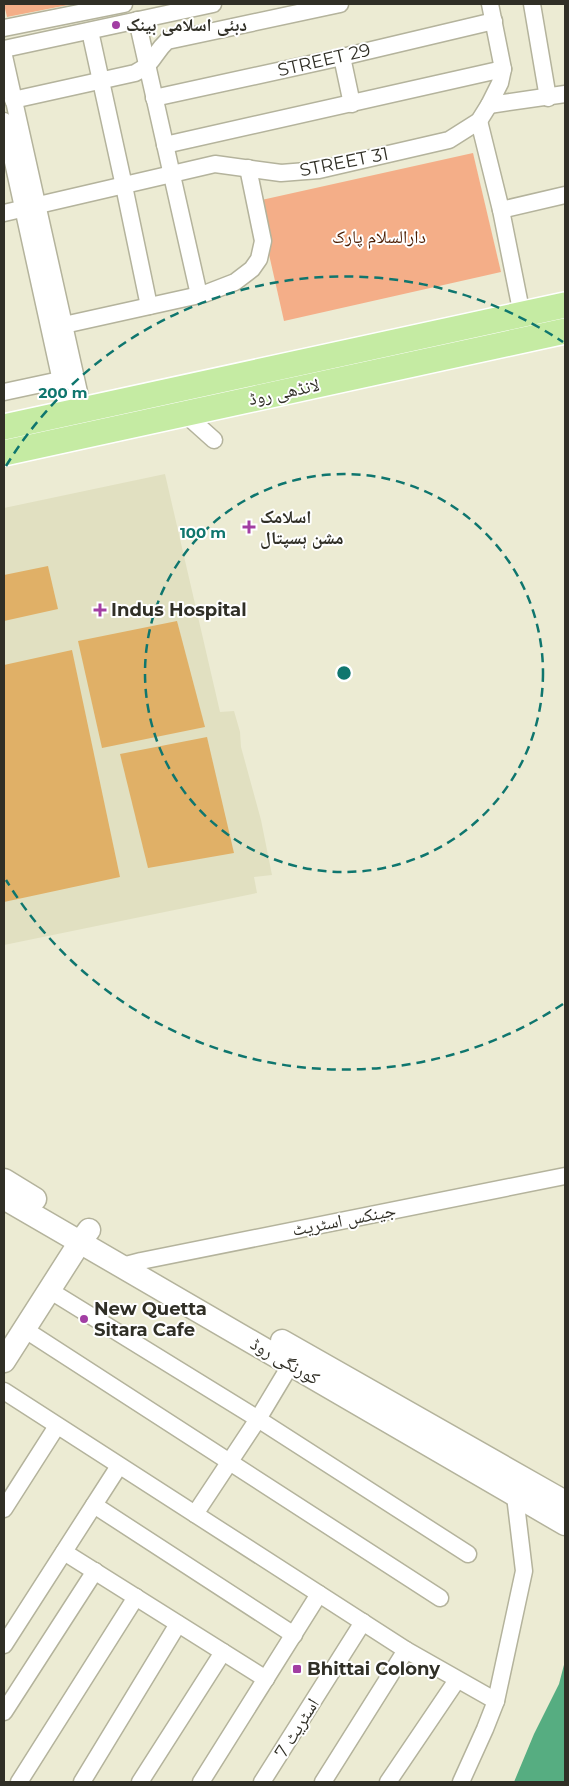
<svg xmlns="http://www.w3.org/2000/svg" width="569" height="1786" font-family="Montserrat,'Noto Naskh Arabic',sans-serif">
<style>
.built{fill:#e1e0c1}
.green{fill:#f4ae88}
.water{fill:#56ad81}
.building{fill:#e0b067}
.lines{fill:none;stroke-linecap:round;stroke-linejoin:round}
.street-casing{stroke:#b4b39c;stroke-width:19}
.secondary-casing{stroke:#b4b39c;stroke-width:25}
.primary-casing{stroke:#fff;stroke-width:28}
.street{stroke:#fff;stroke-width:16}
.secondary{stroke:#fff;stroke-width:22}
.primary{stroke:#c5eba3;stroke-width:25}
.ring{fill:none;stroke:#0f766e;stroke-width:2.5;stroke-dasharray:9 6}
.poi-dot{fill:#a23ea3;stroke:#fff;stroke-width:2}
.labels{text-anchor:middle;stroke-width:4;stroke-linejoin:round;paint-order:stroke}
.poi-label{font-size:18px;font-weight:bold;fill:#302f26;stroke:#fff;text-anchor:start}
.street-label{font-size:18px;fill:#302f26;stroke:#fff}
.park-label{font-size:18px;fill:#4b1c00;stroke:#fff}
.centre{fill:#0f766e;stroke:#fff;stroke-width:2.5}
.ring-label{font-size:15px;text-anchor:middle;font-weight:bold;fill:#0f766e;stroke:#fff;stroke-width:4;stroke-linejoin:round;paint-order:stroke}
</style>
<rect width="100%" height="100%" fill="#ecebd3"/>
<!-- built -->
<path class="built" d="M 165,474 L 220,712 L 234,711 L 240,732 L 241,747 L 261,820 L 272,875 L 254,877 L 257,893 L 4,945 L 4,508 Z"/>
<!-- green -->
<g class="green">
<path d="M 4,4 L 73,4 L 7,17 Z"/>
<path d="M 473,153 L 501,272 L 284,321 L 257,201 Z"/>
</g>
<!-- water -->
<path class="water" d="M 565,1661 L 565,1782 L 514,1782 L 534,1734 L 559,1684 Z"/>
<!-- building -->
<g class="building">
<path d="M 48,566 L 58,609 L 4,621 L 4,575 Z"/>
<path d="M 177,621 L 205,727 L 102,748 L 78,641 Z"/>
<path d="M 72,650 L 120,877 L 4,902 L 4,665 Z"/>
<path d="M 207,737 L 234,853 L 148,868 L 120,754 Z"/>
</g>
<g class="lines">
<defs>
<g id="street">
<path d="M 532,4 L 548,98"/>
<path d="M 137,20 L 199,295"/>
<path d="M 4,28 L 124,4"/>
<path d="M 90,31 L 124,186 L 149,306"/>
<path d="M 4,49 L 213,4"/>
<path d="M 4,56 L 83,410"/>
<path d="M 342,57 L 352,104"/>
<path d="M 154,98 L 342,57 L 494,21"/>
<path d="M 13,100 L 135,73 C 156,62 152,55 167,41 L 340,4"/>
<path d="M 489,105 L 565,94"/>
<path d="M 4,121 L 68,413"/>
<path d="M 479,121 L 501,210 L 522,315"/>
<path d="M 165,145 L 503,69"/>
<path d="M 501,210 L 565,195"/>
<path d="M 4,213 L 215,164 L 281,173 L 319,170 L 449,140 L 479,121 L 489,105 L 500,83 L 503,69 L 490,4"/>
<path d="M 64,325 L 204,294 L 235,282 L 252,269 L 259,259 L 263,241 L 248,168"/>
<path d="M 4,392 L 60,380"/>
<path d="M 185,414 L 214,440"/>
<path d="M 122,1266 L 141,1261 L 565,1176"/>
<path d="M 49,1290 L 258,1419 L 468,1554"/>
<path d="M 24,1329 L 440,1598"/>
<path d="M 4,1391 L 406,1650 L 496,1701"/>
<path d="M 94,1505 L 294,1635"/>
<path d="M 4,1509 L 57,1426"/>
<path d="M 195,1514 L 258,1419 L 291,1364"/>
<path d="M 64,1552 L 266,1679"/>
<path d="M 4,1645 L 119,1466"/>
<path d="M 4,1712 L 95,1571"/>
<path d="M 19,1782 L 136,1597"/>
<path d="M 82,1782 L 178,1624"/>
<path d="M 140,1782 L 223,1652"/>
<path d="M 201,1782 L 319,1594"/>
<path d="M 262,1782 L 363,1622"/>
<path d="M 323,1782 L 406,1650"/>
<path d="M 388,1782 L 457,1680"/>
<path d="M 461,1782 L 485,1729 L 496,1701 L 524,1571 L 515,1496"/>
</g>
<g id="secondary">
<path d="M 4,1180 L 35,1199"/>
<path d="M 4,1198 L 565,1524"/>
<path d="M 282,1341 L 565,1502"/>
<path d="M 4,1361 L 80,1242 L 89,1230"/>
</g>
<g id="primary">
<path d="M 4,427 L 565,305"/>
<path d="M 4,453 L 565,331"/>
</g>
</defs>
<!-- street casing -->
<use href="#street" class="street-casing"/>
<!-- secondary casing -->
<use href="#secondary" class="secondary-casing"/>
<!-- primary casing -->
<use href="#primary" class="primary-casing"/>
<!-- street -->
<use href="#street" class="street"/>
<!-- secondary -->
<use href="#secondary" class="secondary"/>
<!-- primary -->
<use href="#primary" class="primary"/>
</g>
<!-- distance rings -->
<g class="ring">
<circle cx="344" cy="673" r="199"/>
<path d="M563 1004A397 397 0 0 1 6 880M6 466A397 397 0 0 1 563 342"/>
</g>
<!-- markers -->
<g class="poi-dot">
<circle cx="116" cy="25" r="5"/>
<path d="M246.5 519.5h5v5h5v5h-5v5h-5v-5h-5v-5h5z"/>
<path d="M97.5 602.5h5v5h5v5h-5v5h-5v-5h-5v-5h5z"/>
<circle cx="84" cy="1319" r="5"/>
<rect x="292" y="1664" width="10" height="10" rx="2.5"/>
</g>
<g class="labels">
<!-- poi labels -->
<g class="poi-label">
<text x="126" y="31">دبئی اسلامی بینک</text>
<text x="260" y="523">اسلامک<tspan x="260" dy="21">مشن ہسپتال</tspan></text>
<text x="111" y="616">Indus Hospital</text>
<text x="94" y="1315">New Quetta<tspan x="94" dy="21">Sitara Cafe</tspan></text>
<text x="307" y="1675">Bhittai Colony</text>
</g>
<!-- street labels -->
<g class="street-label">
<text transform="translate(324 60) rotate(-13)" y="6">STREET 29</text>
<text transform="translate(344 162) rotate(-11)" y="6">STREET 31</text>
<text transform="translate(284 392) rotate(-12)" y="6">لانڈھی روڈ</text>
<text transform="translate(344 1220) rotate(-11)" y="6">جینکس اسٹریٹ</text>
<text transform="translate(285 1361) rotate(30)" y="6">کورنگی روڈ</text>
<text transform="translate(297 1728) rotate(-58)" y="6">اسٹریٹ 7</text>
</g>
<!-- park labels -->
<g class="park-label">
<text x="379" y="243">دارالسلام پارک</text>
</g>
</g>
<circle cx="344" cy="673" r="8" class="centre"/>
<g class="ring-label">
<text x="63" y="398">200 m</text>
<text x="203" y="538">100 m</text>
</g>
<!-- border -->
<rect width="569" height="1786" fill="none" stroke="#302f26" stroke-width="10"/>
</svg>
